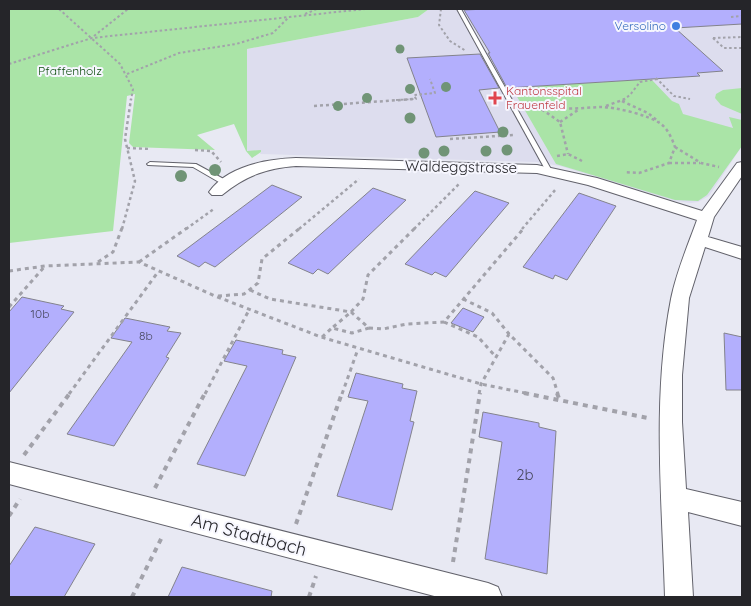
<svg xmlns="http://www.w3.org/2000/svg" width="751" height="606" font-family="Quicksand,sans-serif">
<style>
.built{fill:#dde}
.green{fill:#aae4a7}
.building{fill:#b3affd;stroke:#83838c}
.lines{fill:none;stroke-linecap:round;stroke-linejoin:round}
.lane-casing{stroke:#62626b;stroke-width:2}
.street-casing{stroke:#62626b;stroke-width:2}
.path-far3{stroke:#a2a2aa;stroke-width:2;stroke-dasharray:2.5 2.5;stroke-linecap:butt}
.path-far2{stroke:#a2a2aa;stroke-width:2.5;stroke-dasharray:3 3;stroke-linecap:butt}
.path-far1{stroke:#a2a2aa;stroke-width:3;stroke-dasharray:4 4;stroke-linecap:butt}
.path{stroke:#a2a2aa;stroke-width:4;stroke-dasharray:5 5;stroke-linecap:butt}
.lane{fill:#fff;fill-rule:evenodd}
.street{fill:#fff;fill-rule:evenodd}
.tree{fill:#709476}
.shop-dot{fill:#3f7fe0;stroke:#f6f6fe;stroke-width:2}
.health-dot{fill:#e0444e;stroke:#f6f6fe;stroke-width:2}
.labels{text-anchor:middle;stroke-width:4;stroke-linejoin:round;paint-order:stroke}
.far-shop-label{font-size:12px;fill:#366cbe;stroke:#f6f6fe;text-anchor:end}
.far-park-label{font-size:12px;fill:#0e4e0f;stroke:#f6f6fe}
.far-health-label{font-size:12px;fill:#be3a42;stroke:#f6f6fe;text-anchor:start}
.number-label{font-size:12px;fill:#48485e}
.street-label{font-size:15px;fill:#252529;stroke:#f6f6fe}
.near-number-label{font-size:15px;fill:#48485e}
.near-street-label{font-size:18px;fill:#252529;stroke:#f6f6fe}
</style>
<rect width="100%" height="100%" fill="#e8e9f3"/>
<!-- built -->
<path class="built" d="M 429,9 L 742,9 L 742,146 L 709,196 L 698,202 L 691,203 L 674,201 L 560,166 L 536,162 L 260,154 L 261,152 L 247,151 L 247,49 L 418,17 Z"/>
<!-- green -->
<g class="green">
<path d="M 9,9 L 429,9 L 418,17 L 247,49 L 247,151 L 261,150 L 261,152 L 252,158 L 246,151 L 234,124 L 197,135 L 215,150 L 133,147 L 129,143 L 135,94 L 127,96 L 113,231 L 9,243 Z"/>
<path d="M 651,79 L 672,101 L 679,104 L 683,114 L 733,128 L 729,117 L 742,120 L 742,146 L 707,195 L 698,201 L 675,200 L 556,164 L 512,88 Z"/>
<path d="M 742,88 L 742,114 L 721,105 L 715,98 L 716,94 L 723,90 Z"/>
</g>
<!-- building -->
<g class="building">
<path d="M 487,9 L 742,9 L 742,24 L 675,28 L 723,71 L 697,73 L 700,76 L 507,88 L 488,53 L 490,53 L 464,10 Z"/>
<path d="M 480,54 L 499,88 L 479,90 L 500,132 L 436,137 L 407,58 Z"/>
<path d="M 272,185 L 302,197 L 215,267 L 205,262 L 199,267 L 177,256 Z"/>
<path d="M 373,188 L 406,200 L 328,274 L 318,269 L 313,274 L 288,263 Z"/>
<path d="M 475,191 L 509,203 L 446,277 L 435,272 L 432,275 L 405,264 Z"/>
<path d="M 579,193 L 616,206 L 567,280 L 555,275 L 553,279 L 523,267 Z"/>
<path d="M 22,297 L 64,306 L 61,309 L 74,312 L 9,393 L 9,312 Z"/>
<path d="M 463,308 L 484,317 L 473,332 L 451,323 Z"/>
<path d="M 125,318 L 170,327 L 167,331 L 181,333 L 166,357 L 169,358 L 114,446 L 67,434 L 132,342 L 111,338 Z"/>
<path d="M 724,333 L 742,337 L 742,390 L 726,390 Z"/>
<path d="M 236,340 L 283,350 L 282,354 L 296,357 L 245,476 L 197,464 L 247,366 L 224,361 Z"/>
<path d="M 356,373 L 403,384 L 402,388 L 417,391 L 410,421 L 414,422 L 392,510 L 337,496 L 368,401 L 348,397 Z"/>
<path d="M 483,412 L 539,423 L 539,427 L 556,431 L 547,574 L 485,559 L 502,442 L 479,437 Z"/>
<path d="M 35,527 L 95,544 L 64,597 L 9,597 L 9,566 Z"/>
<path d="M 182,567 L 272,591 L 271,597 L 168,597 Z"/>
</g>
<g class="lines">
<defs>
<g id="lane">
<path d="M 457,9 L 461,9 L 552,171 L 551,172 L 549,173 L 546,171 Z"/>
<path d="M 150,162 L 196,164 L 231,183 L 230,185 L 224,185 L 193,167 L 148,165 L 147,164 Z"/>
</g>
<g id="street">
<path d="M 296,158 L 537,165 L 597,178 L 702,211 L 737,163 L 742,162 L 742,176 L 714,217 L 708,237 L 742,247 L 742,259 L 705,247 L 689,298 L 682,375 L 682,422 L 686,489 L 742,502 L 742,526 L 688,512 L 693,597 L 665,597 C 662,498 652,397 671,299 C 676,273 688,245 697,220 L 588,185 L 537,173 L 296,166 C 267,168 245,176 222,195 L 212,195 L 209,192 C 227,166 267,159 296,158 Z"/>
<path d="M 9,462 L 488,583 L 498,587 L 502,597 L 438,597 L 9,484 Z"/>
</g>
</defs>
<!-- lane casing -->
<use href="#lane" class="lane-casing"/>
<!-- street casing -->
<use href="#street" class="street-casing"/>
<!-- path-far3 -->
<g class="path-far3">
<path d="M 59,9 L 120,64 L 133,89 L 131,100"/>
<path d="M 441,9 L 439,25 L 450,41 L 466,51"/>
<path d="M 305,14 L 317,9"/>
<path d="M 731,17 L 742,16"/>
<path d="M 94,36 L 128,9"/>
<path d="M 713,38 L 724,48 L 742,48"/>
<path d="M 713,38 L 742,37"/>
<path d="M 9,64 L 92,38 L 365,9"/>
<path d="M 127,74 L 179,53 L 236,44 L 273,33 L 289,17"/>
<path d="M 656,78 L 674,96 L 690,99"/>
<path d="M 396,100 L 416,99 L 414,95 L 435,93 L 430,79"/>
<path d="M 623,100 L 630,95 L 640,82 L 657,79"/>
</g>
<!-- path-far2 -->
<g class="path-far2">
<path d="M 622,101 L 648,113 L 659,122"/>
<path d="M 528,102 C 551,112 577,108 601,107 C 615,107 649,115 661,124 C 668,129 672,139 675,147 L 669,163 L 639,173 L 624,172"/>
<path d="M 314,106 L 414,99"/>
<path d="M 537,106 L 560,122 L 568,154"/>
<path d="M 606,106 L 625,99"/>
<path d="M 560,122 L 578,110"/>
<path d="M 450,139 L 513,135"/>
<path d="M 675,147 L 701,163 L 719,167"/>
<path d="M 127,148 L 151,149"/>
<path d="M 195,150 L 211,151 L 221,162"/>
<path d="M 557,156 L 568,154 L 582,161"/>
<path d="M 669,163 L 700,163"/>
<path d="M 122,229 L 135,181 L 125,139 L 131,99"/>
<path d="M 186,229 L 215,208"/>
<path d="M 299,229 L 359,179"/>
<path d="M 414,229 L 460,183"/>
<path d="M 522,229 L 556,189"/>
</g>
<!-- path-far1 -->
<g class="path-far1">
<path d="M 98,262 L 113,252 L 122,228"/>
<path d="M 139,262 L 187,228"/>
<path d="M 9,271 L 45,266 L 139,262 L 215,296 L 321,337 L 481,384 L 530,394"/>
<path d="M 250,290 L 270,299 L 351,312 L 363,299 L 368,275 L 415,228"/>
<path d="M 218,296 L 244,294 L 258,283 L 262,259 L 300,228"/>
<path d="M 463,299 L 492,313 L 509,334"/>
<path d="M 9,307 L 45,266"/>
<path d="M 351,312 L 369,328 L 352,333 L 332,328 Z"/>
<path d="M 444,322 L 478,337 L 496,357"/>
<path d="M 369,328 L 383,329 L 407,324 L 444,322 L 524,228"/>
<path d="M 322,337 L 332,328"/>
<path d="M 69,394 L 158,272"/>
<path d="M 205,394 L 249,310"/>
<path d="M 342,394 L 358,349"/>
<path d="M 479,394 L 481,384 L 509,334 L 553,378 L 558,394"/>
</g>
<!-- path -->
<g class="path">
<path d="M 524,393 L 648,418"/>
<path d="M 557,393 L 560,401"/>
<path d="M 24,455 L 70,393"/>
<path d="M 155,488 L 205,393"/>
<path d="M 9,516 L 20,499"/>
<path d="M 296,524 L 342,393"/>
<path d="M 453,562 L 480,393"/>
<path d="M 132,597 L 163,535"/>
<path d="M 309,597 L 316,576"/>
</g>
<!-- lane -->
<use href="#lane" class="lane"/>
<!-- street -->
<use href="#street" class="street"/>
</g>
<!-- trees -->
<g class="tree">
<circle cx="400" cy="49" r="4.5"/>
<circle cx="446" cy="87" r="5"/>
<circle cx="410" cy="89" r="5"/>
<circle cx="367" cy="98" r="5"/>
<circle cx="338" cy="106" r="5"/>
<circle cx="410" cy="118" r="5.5"/>
<circle cx="503" cy="132" r="5.5"/>
<circle cx="507" cy="150" r="5.5"/>
<circle cx="444" cy="151" r="5.5"/>
<circle cx="486" cy="151" r="5.5"/>
<circle cx="424" cy="153" r="5.5"/>
<circle cx="215" cy="170" r="6"/>
<circle cx="181" cy="176" r="6"/>
</g>
<!-- markers -->
<circle class="shop-dot" cx="676" cy="26" r="5"/>
<path class="health-dot" d="M492.5 90.5h5v5h5v5h-5v5h-5v-5h-5v-5h5z"/>
<g class="labels">
<!-- far-shop labels -->
<g class="far-shop-label">
<text x="666" y="30">Versolino</text>
</g>
<!-- far-park labels -->
<g class="far-park-label">
<text x="70" y="75">Pfaffenholz</text>
</g>
<!-- far-health labels -->
<g class="far-health-label">
<text x="506" y="95">Kantonsspital<tspan x="506" dy="14">Frauenfeld</tspan></text>
</g>
<!-- number labels -->
<g class="number-label">
<text x="40" y="318">10b</text>
<text x="146" y="340">8b</text>
</g>
<!-- street labels -->
<g class="street-label">
<text transform="translate(461 167) rotate(1)" y="5">Waldeggstrasse</text>
</g>
<!-- near-number labels -->
<g class="near-number-label">
<text x="525" y="480">2b</text>
</g>
<!-- near-street labels -->
<g class="near-street-label">
<text transform="translate(249 535) rotate(15)" y="6">Am Stadtbach</text>
</g>
</g>
<!-- border -->
<rect width="751" height="606" fill="none" stroke="#252529" stroke-width="20"/>
</svg>
